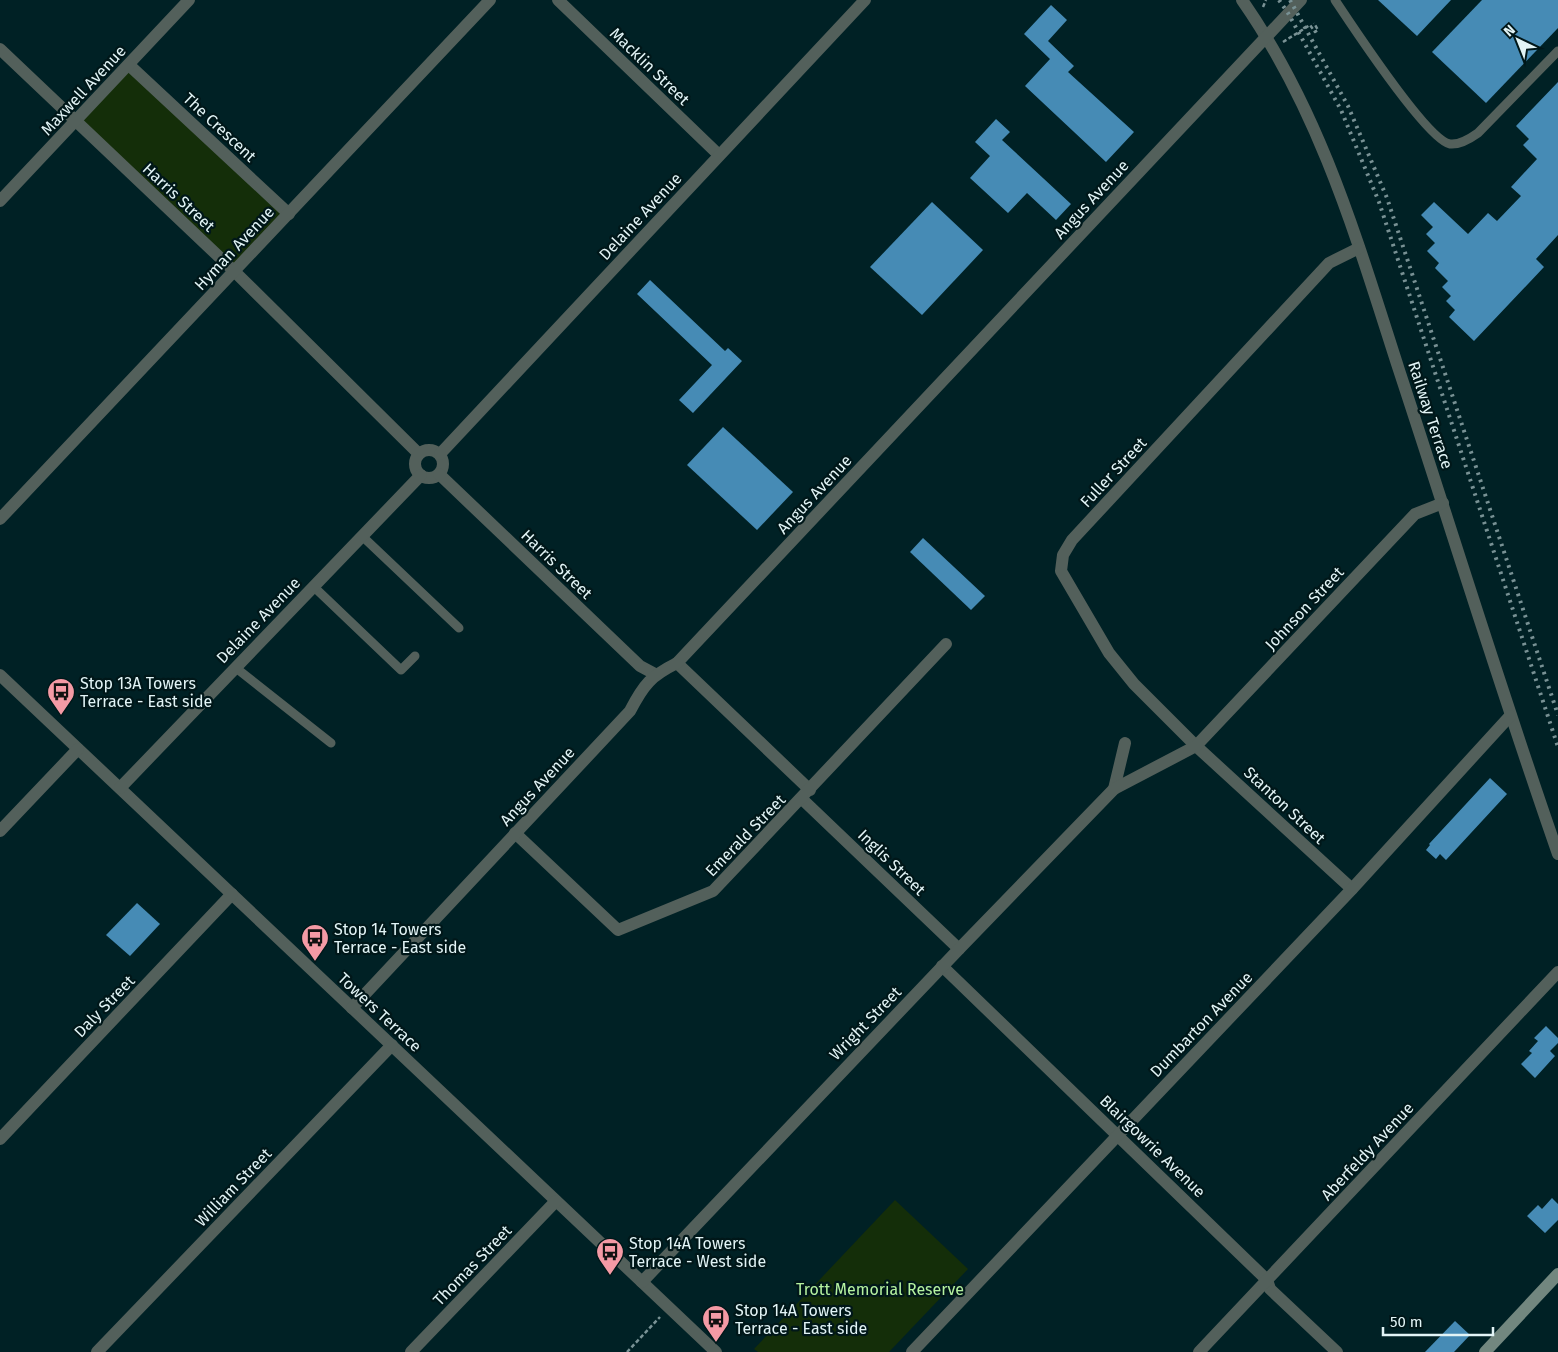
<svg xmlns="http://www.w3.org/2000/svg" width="1558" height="1352" font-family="'Fira Sans',sans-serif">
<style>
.green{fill:#142e09}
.building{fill:#468bb5}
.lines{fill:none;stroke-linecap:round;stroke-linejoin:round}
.path{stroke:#7a9396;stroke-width:2.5;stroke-dasharray:4 2.5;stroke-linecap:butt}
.lane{stroke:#53605b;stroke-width:9}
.street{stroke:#53605b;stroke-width:12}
.secondary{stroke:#72877f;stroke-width:12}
.rail{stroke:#789194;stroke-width:4;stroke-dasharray:2.5 5;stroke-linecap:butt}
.labels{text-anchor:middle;stroke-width:4.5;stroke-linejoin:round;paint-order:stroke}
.street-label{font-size:16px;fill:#e2f4f6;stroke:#001719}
.poi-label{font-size:16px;fill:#e2f4f6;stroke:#001719;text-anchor:start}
.park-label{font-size:16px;fill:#b5f2a0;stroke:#001719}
</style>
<rect width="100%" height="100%" fill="#002125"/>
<!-- green -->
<g class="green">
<path d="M 128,66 L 290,215 L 236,272 L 77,121 Z"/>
<path d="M 895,1200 L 968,1269 L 889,1352 L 758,1352 L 754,1349 Z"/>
</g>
<!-- building -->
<g class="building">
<path d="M 1378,0 L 1451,0 L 1417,36 Z"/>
<path d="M 1482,0 L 1558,0 L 1558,28 L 1486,103 L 1432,52 Z"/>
<path d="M 1051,5 L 1067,20 L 1048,41 L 1074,66 L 1068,72 L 1134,132 L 1106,162 L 1025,86 L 1050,59 L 1024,34 Z"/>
<path d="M 1558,82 L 1558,235 L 1536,259 L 1544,267 L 1474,341 L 1449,317 L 1455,310 L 1446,301 L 1451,296 L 1442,287 L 1448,281 L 1435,268 L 1439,263 L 1427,251 L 1435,243 L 1426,234 L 1433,227 L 1421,215 L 1434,202 L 1468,234 L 1488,213 L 1497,221 L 1521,196 L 1511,187 L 1537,159 L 1523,145 L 1529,139 L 1516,126 Z"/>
<path d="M 996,119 L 1010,132 L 1002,140 L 1071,204 L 1056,220 L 1027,193 L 1008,213 L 970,178 L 990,156 L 975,142 Z"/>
<path d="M 932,202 L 983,250 L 922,315 L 870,267 Z"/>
<path d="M 650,280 L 725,351 L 728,348 L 742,361 L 693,413 L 679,400 L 712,365 L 637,294 Z"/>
<path d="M 723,427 L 793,492 L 757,530 L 687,465 Z"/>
<path d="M 923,538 L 985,596 L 971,610 L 910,552 Z"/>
<path d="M 1490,778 L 1507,794 L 1446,860 L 1440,854 L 1436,859 L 1426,850 L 1430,845 L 1429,844 Z"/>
<path d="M 137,903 L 160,924 L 130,956 L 106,935 Z"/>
<path d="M 1546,1026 L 1558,1038 L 1558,1043 L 1550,1051 L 1555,1056 L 1535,1078 L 1521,1064 L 1532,1053 L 1529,1051 L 1538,1041 L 1534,1038 Z"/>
<path d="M 1552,1198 L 1558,1204 L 1558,1220 L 1545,1233 L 1527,1216 L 1538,1205 L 1542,1209 Z"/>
<path d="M 1455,1321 L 1470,1335 L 1454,1352 L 1425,1352 Z"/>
</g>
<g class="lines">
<!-- path -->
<g class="path">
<path d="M 1263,7 L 1266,0"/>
<path d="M 1283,42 L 1310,25 L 1315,32 L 1318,30 L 1314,23"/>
<path d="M 627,1352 L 660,1317"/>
</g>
<!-- lane -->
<g class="lane">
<path d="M 1335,0 C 1351,24 1427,140 1450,144 C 1459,145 1471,138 1478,133 L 1558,51"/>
<path d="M 362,536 L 459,628"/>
<path d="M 313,586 L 401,670 L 415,656"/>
<path d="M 236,668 L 331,743"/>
</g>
<!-- street -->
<g class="street">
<path d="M 558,0 L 719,155"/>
<path d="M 1242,0 C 1321,113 1357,240 1399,370 C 1452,531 1502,694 1558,854"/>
<path d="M 0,49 L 234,271 L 419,454"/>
<path d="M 129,65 L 289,214"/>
<path d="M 0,201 L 189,0"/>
<circle cx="429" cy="464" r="14"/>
<path d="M 440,454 L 865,0"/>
<path d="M 439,474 L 640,666 L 655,674"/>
<path d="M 0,519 L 490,0"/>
<path d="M 677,663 L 810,790"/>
<path d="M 0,675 L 716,1352"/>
<path d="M 120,788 L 421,475"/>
<path d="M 1114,789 L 1125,743"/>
<path d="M 802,799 L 959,949"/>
<path d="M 0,831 L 78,749"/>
<path d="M 515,833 L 618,930 L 713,891 L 946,644"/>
<path d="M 1352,889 L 1196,746 L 1134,684 L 1109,653 L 1061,571 L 1063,555 L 1072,540 L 1329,263 L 1359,248"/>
<path d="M 942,966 L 1267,1280 L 1270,1289 L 1337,1352"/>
<path d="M 352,1008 L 630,711 C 644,684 651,676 677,663 L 1301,0"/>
<path d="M 0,1139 L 232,894"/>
<path d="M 642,1282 L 959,949 L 1114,789 L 1196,746 L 1415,514 L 1443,503"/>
<path d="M 97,1352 L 392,1045"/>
<path d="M 411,1352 L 556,1201"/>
<path d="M 912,1352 L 1352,889 L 1510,716"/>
<path d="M 1199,1352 L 1558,972"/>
</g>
<!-- secondary -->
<path class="secondary" d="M 1485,1352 L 1558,1274"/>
<!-- rail -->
<g class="rail">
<path d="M 1279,0 L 1288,13 L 1341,110 L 1379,202 L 1558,747"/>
<path d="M 1290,0 L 1348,106 L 1387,198 L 1558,715"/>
</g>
</g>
<!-- icons -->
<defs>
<symbol id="bus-pin" viewBox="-11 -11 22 30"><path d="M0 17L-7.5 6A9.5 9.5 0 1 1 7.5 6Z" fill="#f49aa5" stroke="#001719"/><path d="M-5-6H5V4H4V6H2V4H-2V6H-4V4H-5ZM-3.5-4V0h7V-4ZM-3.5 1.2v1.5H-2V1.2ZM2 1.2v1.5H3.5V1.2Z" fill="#111"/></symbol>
</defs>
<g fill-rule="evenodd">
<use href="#bus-pin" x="45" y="676" width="32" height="43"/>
<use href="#bus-pin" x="299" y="922" width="32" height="43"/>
<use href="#bus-pin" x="594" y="1236" width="32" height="43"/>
<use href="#bus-pin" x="700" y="1303" width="32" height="43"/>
</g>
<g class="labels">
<!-- street labels -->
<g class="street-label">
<text transform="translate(650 66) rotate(44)" y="6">Macklin Street</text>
<text transform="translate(83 90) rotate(-47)" y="6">Maxwell Avenue</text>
<text transform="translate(220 127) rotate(43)" y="6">The Crescent</text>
<text transform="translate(179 197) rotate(43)" y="6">Harris Street</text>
<text transform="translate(1091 199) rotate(-47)" y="6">Angus Avenue</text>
<text transform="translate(640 216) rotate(-47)" y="6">Delaine Avenue</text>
<text transform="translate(234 248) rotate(-47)" y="6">Hyman Avenue</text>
<text transform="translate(1431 415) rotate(72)" y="6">Railway Terrace</text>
<text transform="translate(1113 472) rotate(-47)" y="6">Fuller Street</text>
<text transform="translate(814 494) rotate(-47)" y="6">Angus Avenue</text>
<text transform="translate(557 564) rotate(44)" y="6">Harris Street</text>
<text transform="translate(1304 608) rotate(-47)" y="6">Johnson Street</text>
<text transform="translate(258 620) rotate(-46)" y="6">Delaine Avenue</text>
<text transform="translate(537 786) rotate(-47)" y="6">Angus Avenue</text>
<text transform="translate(1285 805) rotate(43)" y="6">Stanton Street</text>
<text transform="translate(745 835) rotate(-46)" y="6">Emerald Street</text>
<text transform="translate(892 862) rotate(44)" y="6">Inglis Street</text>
<text transform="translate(104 1006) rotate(-46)" y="6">Daly Street</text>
<text transform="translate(380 1012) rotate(43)" y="6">Towers Terrace</text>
<text transform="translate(865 1023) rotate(-46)" y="6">Wright Street</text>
<text transform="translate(1201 1024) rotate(-46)" y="6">Dumbarton Avenue</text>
<text transform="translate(1153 1146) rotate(44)" y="6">Blairgowrie Avenue</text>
<text transform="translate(1367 1151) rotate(-47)" y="6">Aberfeldy Avenue</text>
<text transform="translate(233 1187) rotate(-46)" y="6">William Street</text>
<text transform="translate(472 1265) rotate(-46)" y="6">Thomas Street</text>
</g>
<!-- poi labels -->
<g class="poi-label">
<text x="80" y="689">Stop 13A Towers<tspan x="80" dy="18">Terrace - East side</tspan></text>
<text x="334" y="935">Stop 14 Towers<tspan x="334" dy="18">Terrace - East side</tspan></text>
<text x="629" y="1249">Stop 14A Towers<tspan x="629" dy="18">Terrace - West side</tspan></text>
<text x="735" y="1316">Stop 14A Towers<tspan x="735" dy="18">Terrace - East side</tspan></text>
</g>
<!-- park labels -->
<g class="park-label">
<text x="880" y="1295">Trott Memorial Reserve</text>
</g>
</g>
<!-- north arrow -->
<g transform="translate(1518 40) rotate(317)" stroke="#001719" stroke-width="4" paint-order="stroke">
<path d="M0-4L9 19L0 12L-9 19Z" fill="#e2f4f6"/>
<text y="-8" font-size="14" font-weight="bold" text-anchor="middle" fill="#e2f4f6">N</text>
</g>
<!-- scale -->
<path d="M1383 1327v8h110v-8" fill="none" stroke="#e2f4f6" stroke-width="2.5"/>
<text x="1390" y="1327" font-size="15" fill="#e2f4f6" stroke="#001719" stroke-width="4" paint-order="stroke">50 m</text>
</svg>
